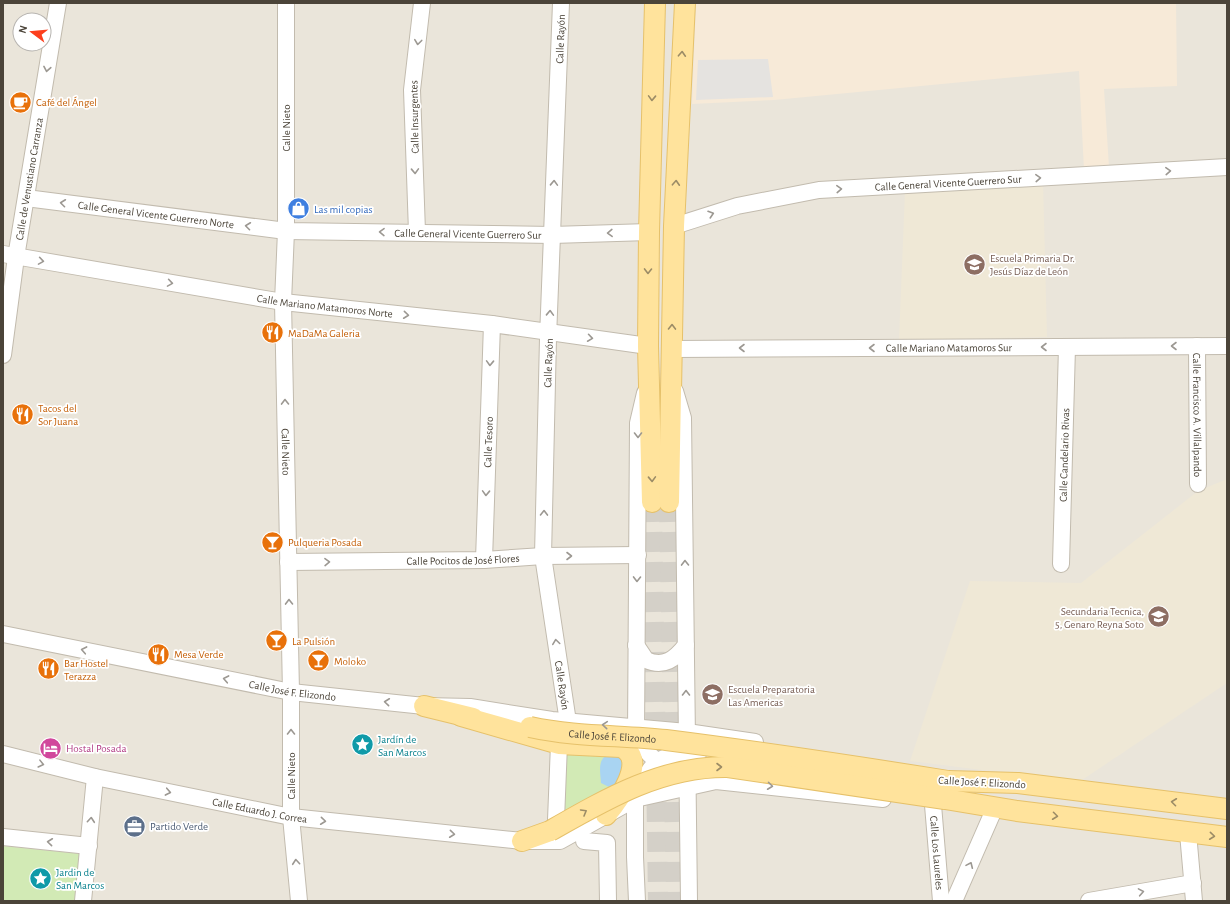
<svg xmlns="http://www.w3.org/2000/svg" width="1230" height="904" font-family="'Alegreya Sans',sans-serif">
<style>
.residential{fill:#eae5da;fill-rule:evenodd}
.commercial{fill:#f7ead8}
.education{fill:#efe8d6}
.green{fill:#d2eab5}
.parking{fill:#e5e3e0}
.water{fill:#a9d4f2}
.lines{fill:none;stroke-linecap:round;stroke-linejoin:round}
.major-tunnel{stroke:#d4d0c8;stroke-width:20;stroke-dasharray:20 10;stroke-linecap:butt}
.minor-casing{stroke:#c2bbae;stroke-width:18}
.major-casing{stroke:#e6c16a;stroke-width:22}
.minor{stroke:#fff;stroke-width:16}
.major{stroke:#ffe39c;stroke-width:20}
.major-bridge-casing{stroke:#e6c16a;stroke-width:22;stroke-linecap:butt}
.major-bridge{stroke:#ffe39c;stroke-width:20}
.oneway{stroke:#9c9892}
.oneway2{stroke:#9c8c66}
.labels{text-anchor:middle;stroke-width:3.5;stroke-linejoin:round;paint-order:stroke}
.street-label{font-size:11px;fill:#4b4439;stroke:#fff}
.food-label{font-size:11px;fill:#c56008;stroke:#fff;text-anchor:start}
.shop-label{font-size:11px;fill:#366cbe;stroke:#fff;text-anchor:start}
.education-label{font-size:11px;fill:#785e54;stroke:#fff;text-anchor:start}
.culture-label{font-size:11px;fill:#0d838f;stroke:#fff;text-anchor:start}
.hotel-label{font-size:11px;fill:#b23c85;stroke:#fff;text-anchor:start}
.service-label{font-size:11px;fill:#4e5e75;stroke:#fff;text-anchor:start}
</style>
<rect width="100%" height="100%" fill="#f6f3ec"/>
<!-- residential -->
<path class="residential" d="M 3,3 L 1227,3 L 1227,901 L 3,901 ZM 20,20 L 44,20 L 44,44 L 20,44 Z"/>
<!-- commercial -->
<path class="commercial" d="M 696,3 L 1176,3 L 1177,86 L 1104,89 L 1109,167 L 1084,170 L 1079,71 L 774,100 L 692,104 Z"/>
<!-- education -->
<g class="education">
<path d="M 1043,181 L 1047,337 L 899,340 L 905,191 Z"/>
<path d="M 1227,479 L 1227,683 L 1079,782 L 910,761 L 970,581 L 1081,583 L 1198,491 Z"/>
</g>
<!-- green -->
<g class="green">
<path d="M 555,748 L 604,750 L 625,782 L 551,826 Z"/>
<path d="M 3,846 L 82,854 L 77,901 L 3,901 Z"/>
</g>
<!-- parking -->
<path class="parking" d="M 768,59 L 773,97 L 696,100 L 698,60 Z"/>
<!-- water -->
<path class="water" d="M 611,752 L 623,759 L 619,784 L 611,788 L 601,783 C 600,769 597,759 611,752 Z"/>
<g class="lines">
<!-- major-tunnel -->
<g class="major-tunnel">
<path d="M 652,502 L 658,901"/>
<path d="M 669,502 L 676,901"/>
</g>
<defs>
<g id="minor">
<path id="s1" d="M 286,3 L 286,231 L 283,302 L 291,692 L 291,817 L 299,901"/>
<path id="s2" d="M 561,3 L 548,338 L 543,556 L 568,722"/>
<path id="s3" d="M 26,198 L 286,231 L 552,235 L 649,232"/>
<path id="s4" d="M 674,226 L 737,206 L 819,190 L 1227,167"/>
<path d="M 417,232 L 412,90 L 422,3"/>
<path id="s5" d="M 3,254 L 283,302 L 492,324 L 648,346"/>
<path id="s6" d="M 1197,346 L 1198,484"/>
<path id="s7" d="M 672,349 L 1227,346"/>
<path id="s8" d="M 3,355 L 16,257 L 58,3"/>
<path d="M 675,391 L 683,418 L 689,901"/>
<path id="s9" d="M 484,560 L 492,324"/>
<path id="s10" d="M 288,562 L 484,560 L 543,556 L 638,555"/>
<path id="s11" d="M 1061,564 L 1067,347"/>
<path id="s12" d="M 3,634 L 291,692 L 424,706 L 470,707 L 552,720 L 687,732 L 755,742"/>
<path d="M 636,645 L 646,660 C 664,668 675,659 686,645"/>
<path d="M 637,730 L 649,754 L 665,769"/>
<path d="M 636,737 L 638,423 L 645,393"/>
<path id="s13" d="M 3,754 L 95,777 L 291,817 L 522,841 L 560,841 L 635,799 L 716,781 L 883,799"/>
<path d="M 635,790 L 635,857 L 637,901"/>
<path d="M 639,790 C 653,758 663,753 698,754"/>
<path id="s14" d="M 933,805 L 941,901"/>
<path d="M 556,820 L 559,744"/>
<path d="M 1188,833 L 1194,901"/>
<path d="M 3,837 L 89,846"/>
<path d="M 584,841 L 607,843 L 608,901"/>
<path d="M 83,901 L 95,777"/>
<path d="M 954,901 L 993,812"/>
<path d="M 1089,901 L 1193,883"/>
</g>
<g id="major">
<path d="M 652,502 L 648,346 L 649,232 L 655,3"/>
<path d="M 669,502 L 674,226 L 685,3"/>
<path d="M 424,706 L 473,718"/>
<path d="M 461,716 L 559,744 L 621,747 C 649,759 618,801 606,815"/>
<path d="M 948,781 L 1018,783 L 1227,809"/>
<path d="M 945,799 L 1017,811 L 1227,837"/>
<path d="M 522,841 L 550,831"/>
</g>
</defs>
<!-- minor casing -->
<use href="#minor" class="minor-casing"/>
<!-- major casing -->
<use href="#major" class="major-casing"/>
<!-- minor -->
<use href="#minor" class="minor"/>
<!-- major -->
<use href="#major" class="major"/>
<defs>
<g id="major-bridge">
<path id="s15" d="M 530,727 C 575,737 620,735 666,740 C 760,752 854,766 948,781"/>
<path d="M 550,831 C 606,799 662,766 728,767 L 945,799"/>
</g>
</defs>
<!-- major-bridge casing -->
<use href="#major-bridge" class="major-bridge-casing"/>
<!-- major-bridge -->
<use href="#major-bridge" class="major-bridge"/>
</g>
<!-- one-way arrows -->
<defs><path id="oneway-chevron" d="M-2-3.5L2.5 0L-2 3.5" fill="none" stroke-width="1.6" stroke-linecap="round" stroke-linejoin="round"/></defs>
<g class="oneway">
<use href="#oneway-chevron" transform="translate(418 42) rotate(97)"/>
<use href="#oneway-chevron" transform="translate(47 69) rotate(100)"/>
<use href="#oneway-chevron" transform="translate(415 171) rotate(88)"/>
<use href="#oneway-chevron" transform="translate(1168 171) rotate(-3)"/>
<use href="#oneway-chevron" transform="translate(1038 178) rotate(-3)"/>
<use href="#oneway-chevron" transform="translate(554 183) rotate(-88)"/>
<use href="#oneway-chevron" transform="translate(839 189) rotate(-3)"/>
<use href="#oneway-chevron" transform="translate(63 203) rotate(-173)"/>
<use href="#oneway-chevron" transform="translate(711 214) rotate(-18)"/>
<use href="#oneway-chevron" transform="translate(248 226) rotate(-173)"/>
<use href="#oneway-chevron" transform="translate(382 232) rotate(-179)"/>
<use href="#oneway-chevron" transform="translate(610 233) rotate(178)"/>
<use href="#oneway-chevron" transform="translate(41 261) rotate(9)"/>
<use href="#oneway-chevron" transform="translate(170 283) rotate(9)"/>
<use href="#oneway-chevron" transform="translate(550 313) rotate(-88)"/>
<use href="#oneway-chevron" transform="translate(406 315) rotate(6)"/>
<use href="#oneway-chevron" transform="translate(590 338) rotate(8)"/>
<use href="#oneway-chevron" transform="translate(1174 346) rotate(180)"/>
<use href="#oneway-chevron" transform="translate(1044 347) rotate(180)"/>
<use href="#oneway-chevron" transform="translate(742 348) rotate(180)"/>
<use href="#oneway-chevron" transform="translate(872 348) rotate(180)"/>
<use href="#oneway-chevron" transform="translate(490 363) rotate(92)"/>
<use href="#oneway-chevron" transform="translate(285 402) rotate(-91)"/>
<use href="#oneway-chevron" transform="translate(638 435) rotate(90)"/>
<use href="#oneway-chevron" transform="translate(486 493) rotate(92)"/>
<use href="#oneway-chevron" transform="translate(544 513) rotate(-89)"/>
<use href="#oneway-chevron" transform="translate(569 556)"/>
<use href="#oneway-chevron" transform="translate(327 562) rotate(-1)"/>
<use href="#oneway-chevron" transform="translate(685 563) rotate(-91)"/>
<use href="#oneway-chevron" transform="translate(637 579) rotate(91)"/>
<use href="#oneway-chevron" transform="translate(289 602) rotate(-91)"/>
<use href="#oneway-chevron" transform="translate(556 642) rotate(-98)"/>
<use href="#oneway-chevron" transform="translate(84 650) rotate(-169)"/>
<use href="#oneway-chevron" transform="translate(226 679) rotate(-169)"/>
<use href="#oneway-chevron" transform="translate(686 693) rotate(-90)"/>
<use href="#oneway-chevron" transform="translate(387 702) rotate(-174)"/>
<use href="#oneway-chevron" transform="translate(605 725) rotate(-175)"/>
<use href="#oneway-chevron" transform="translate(291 732) rotate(-90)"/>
<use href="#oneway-chevron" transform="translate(41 764) rotate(14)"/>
<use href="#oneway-chevron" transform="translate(770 786) rotate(7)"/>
<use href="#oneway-chevron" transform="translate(168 792) rotate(11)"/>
<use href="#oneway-chevron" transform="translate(91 820) rotate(-85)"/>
<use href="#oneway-chevron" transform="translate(323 821) rotate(6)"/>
<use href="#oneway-chevron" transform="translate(452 834) rotate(6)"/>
<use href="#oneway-chevron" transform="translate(50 842) rotate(-174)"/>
<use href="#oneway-chevron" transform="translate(296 862) rotate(-95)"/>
<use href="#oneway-chevron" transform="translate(970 865) rotate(-66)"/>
<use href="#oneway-chevron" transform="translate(1141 892) rotate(-10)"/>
</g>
<g class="oneway2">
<use href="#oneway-chevron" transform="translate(682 54) rotate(-87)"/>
<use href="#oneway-chevron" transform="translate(652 98) rotate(92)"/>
<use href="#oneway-chevron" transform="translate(676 183) rotate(-87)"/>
<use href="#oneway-chevron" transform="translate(648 271) rotate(91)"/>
<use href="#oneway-chevron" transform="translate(672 327) rotate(-89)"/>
<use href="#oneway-chevron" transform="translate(652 479) rotate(88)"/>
<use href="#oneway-chevron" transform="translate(719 767)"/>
<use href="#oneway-chevron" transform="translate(1174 802) rotate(-173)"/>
<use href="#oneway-chevron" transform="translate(584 812) rotate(-30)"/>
<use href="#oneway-chevron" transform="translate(1055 816) rotate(7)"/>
<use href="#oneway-chevron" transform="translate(1212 836) rotate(6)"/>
</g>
<!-- icons -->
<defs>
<symbol id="cafe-disc" viewBox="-11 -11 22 22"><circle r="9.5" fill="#e8710a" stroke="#fff"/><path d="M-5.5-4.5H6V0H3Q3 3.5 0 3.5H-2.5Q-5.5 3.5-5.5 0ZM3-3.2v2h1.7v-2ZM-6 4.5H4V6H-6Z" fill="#fff"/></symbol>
<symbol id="shop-disc" viewBox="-11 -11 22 22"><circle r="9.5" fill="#3f7fe0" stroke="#fff"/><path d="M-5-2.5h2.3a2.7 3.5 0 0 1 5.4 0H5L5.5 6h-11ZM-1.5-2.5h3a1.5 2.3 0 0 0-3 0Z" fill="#fff"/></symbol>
<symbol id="school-disc" viewBox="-11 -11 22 22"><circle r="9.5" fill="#8d6e63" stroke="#fff"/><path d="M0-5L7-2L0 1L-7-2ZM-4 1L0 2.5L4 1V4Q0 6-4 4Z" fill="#fff"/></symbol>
<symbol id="restaurant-disc" viewBox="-11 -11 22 22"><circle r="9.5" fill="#e8710a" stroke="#fff"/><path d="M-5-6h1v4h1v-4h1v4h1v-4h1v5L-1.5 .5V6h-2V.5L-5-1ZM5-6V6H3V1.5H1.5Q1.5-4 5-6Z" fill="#fff"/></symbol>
<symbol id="bar-disc" viewBox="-11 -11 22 22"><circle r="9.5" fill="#e8710a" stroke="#fff"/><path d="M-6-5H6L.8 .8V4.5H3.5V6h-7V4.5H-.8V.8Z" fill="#fff"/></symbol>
<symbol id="university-disc" viewBox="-11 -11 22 22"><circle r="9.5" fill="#8d6e63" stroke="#fff"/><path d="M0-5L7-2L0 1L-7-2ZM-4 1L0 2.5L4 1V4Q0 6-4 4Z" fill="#fff"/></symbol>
<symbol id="sight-disc" viewBox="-11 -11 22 22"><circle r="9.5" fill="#0f9aa8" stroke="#fff"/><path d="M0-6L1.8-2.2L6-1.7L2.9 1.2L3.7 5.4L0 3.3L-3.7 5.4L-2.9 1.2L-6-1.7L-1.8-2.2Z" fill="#fff"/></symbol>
<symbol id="hotel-disc" viewBox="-11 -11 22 22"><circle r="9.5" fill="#d1479c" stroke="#fff"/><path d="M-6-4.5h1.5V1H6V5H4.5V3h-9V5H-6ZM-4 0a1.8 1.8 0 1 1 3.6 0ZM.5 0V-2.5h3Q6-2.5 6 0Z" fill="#fff"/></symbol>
<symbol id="office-disc" viewBox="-11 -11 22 22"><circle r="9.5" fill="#5c6f8a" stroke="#fff"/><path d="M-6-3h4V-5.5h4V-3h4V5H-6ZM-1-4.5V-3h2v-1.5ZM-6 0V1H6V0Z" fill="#fff"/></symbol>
</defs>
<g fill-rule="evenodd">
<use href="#cafe-disc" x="8" y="90" width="25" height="25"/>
<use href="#shop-disc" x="286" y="196" width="25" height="25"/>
<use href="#school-disc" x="962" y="252" width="25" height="25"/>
<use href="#restaurant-disc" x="260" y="320" width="25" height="25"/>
<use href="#restaurant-disc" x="10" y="402" width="25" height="25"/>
<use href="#bar-disc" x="260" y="530" width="25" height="25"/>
<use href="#school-disc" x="1146" y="604" width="25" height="25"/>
<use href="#bar-disc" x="264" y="628" width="25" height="25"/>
<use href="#restaurant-disc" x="146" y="642" width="25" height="25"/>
<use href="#bar-disc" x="306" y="648" width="25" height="25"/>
<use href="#restaurant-disc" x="36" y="656" width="25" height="25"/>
<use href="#university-disc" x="700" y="682" width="25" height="25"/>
<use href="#sight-disc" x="350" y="732" width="25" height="25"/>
<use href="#hotel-disc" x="38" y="736" width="25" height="25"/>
<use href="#office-disc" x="122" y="814" width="25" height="25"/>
<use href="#sight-disc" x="28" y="866" width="25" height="25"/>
</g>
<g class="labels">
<!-- street labels -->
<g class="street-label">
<text transform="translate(560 39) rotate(-88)" y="4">Calle Rayón</text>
<text transform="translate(414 117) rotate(-91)" y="4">Calle Insurgentes</text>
<text transform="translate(286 128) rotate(-90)" y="4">Calle Nieto</text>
<text dy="4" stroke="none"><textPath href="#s8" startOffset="178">Calle de Venustiano Carranza</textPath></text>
<text dy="4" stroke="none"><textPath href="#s4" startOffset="279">Calle General Vicente Guerrero Sur</textPath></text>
<text dy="4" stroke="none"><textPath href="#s3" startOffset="131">Calle General Vicente Guerrero Norte</textPath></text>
<text dy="4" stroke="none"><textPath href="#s3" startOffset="444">Calle General Vicente Guerrero Sur</textPath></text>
<text dy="4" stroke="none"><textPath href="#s5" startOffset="326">Calle Mariano Matamoros Norte</textPath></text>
<text dy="4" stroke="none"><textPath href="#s7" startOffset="277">Calle Mariano Matamoros Sur</textPath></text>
<text transform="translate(548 363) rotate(-88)" y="4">Calle Rayón</text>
<text dy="4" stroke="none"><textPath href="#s6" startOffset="69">Calle Francisco A. Villalpando</textPath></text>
<text dy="4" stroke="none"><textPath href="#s9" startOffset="118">Calle Tesoro</textPath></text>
<text dy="4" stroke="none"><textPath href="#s1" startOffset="449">Calle Nieto</textPath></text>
<text dy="4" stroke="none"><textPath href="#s11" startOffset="109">Calle Candelario Rivas</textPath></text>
<text dy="4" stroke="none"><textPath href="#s10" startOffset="175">Calle Pocitos de José Flores</textPath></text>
<text dy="4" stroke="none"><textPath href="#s2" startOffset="684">Calle Rayón</textPath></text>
<text dy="4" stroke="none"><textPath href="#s12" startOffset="295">Calle José F. Elizondo</textPath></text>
<text dy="4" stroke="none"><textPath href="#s15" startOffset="83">Calle José F. Elizondo</textPath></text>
<text transform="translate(291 776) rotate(-90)" y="4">Calle Nieto</text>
<text transform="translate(982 782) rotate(3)" y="4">Calle José F. Elizondo</text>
<text dy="4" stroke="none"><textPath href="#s13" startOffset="263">Calle Eduardo J. Correa</textPath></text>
<text dy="4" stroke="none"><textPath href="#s14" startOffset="48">Calle Los Laureles</textPath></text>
</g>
<!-- food labels -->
<g class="food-label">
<text x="36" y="106">Café del Ángel</text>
<text x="288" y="337">MaDaMa Galeria</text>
<text x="38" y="412">Tacos del<tspan x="38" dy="13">Sor Juana</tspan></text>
<text x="288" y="546">Pulqueria Posada</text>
<text x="292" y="645">La Pulsión</text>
<text x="174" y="658">Mesa Verde</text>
<text x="334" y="665">Moloko</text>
<text x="64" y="667">Bar Hostel<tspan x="64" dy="13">Terazza</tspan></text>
</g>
<!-- shop labels -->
<g class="shop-label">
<text x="314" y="213">Las mil copias</text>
</g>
<!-- education labels -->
<g class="education-label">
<text x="990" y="262">Escuela Primaria Dr.<tspan x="990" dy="13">Jesús Díaz de León</tspan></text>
<text x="1144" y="615" text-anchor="end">Secundaria Tecnica,<tspan x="1144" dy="13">5, Genaro Reyna Soto</tspan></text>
<text x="728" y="693">Escuela Preparatoria<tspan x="728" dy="13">Las Americas</tspan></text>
</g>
<!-- culture labels -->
<g class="culture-label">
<text x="378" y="743">Jardín de<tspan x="378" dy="13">San Marcos</tspan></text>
<text x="56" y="876">Jardin de<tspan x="56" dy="13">San Marcos</tspan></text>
</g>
<!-- hotel labels -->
<g class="hotel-label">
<text x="66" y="752">Hostal Posada</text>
</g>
<!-- service labels -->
<g class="service-label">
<text x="150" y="830">Partido Verde</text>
</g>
</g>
<!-- border -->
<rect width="1230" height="904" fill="none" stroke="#4b4439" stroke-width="8"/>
<!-- north arrow -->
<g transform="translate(32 32) rotate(286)"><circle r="19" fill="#ffffff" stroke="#b7b4b0"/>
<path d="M0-3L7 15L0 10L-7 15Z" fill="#fc3f1d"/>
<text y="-6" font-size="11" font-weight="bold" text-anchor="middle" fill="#4b4439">N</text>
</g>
</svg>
